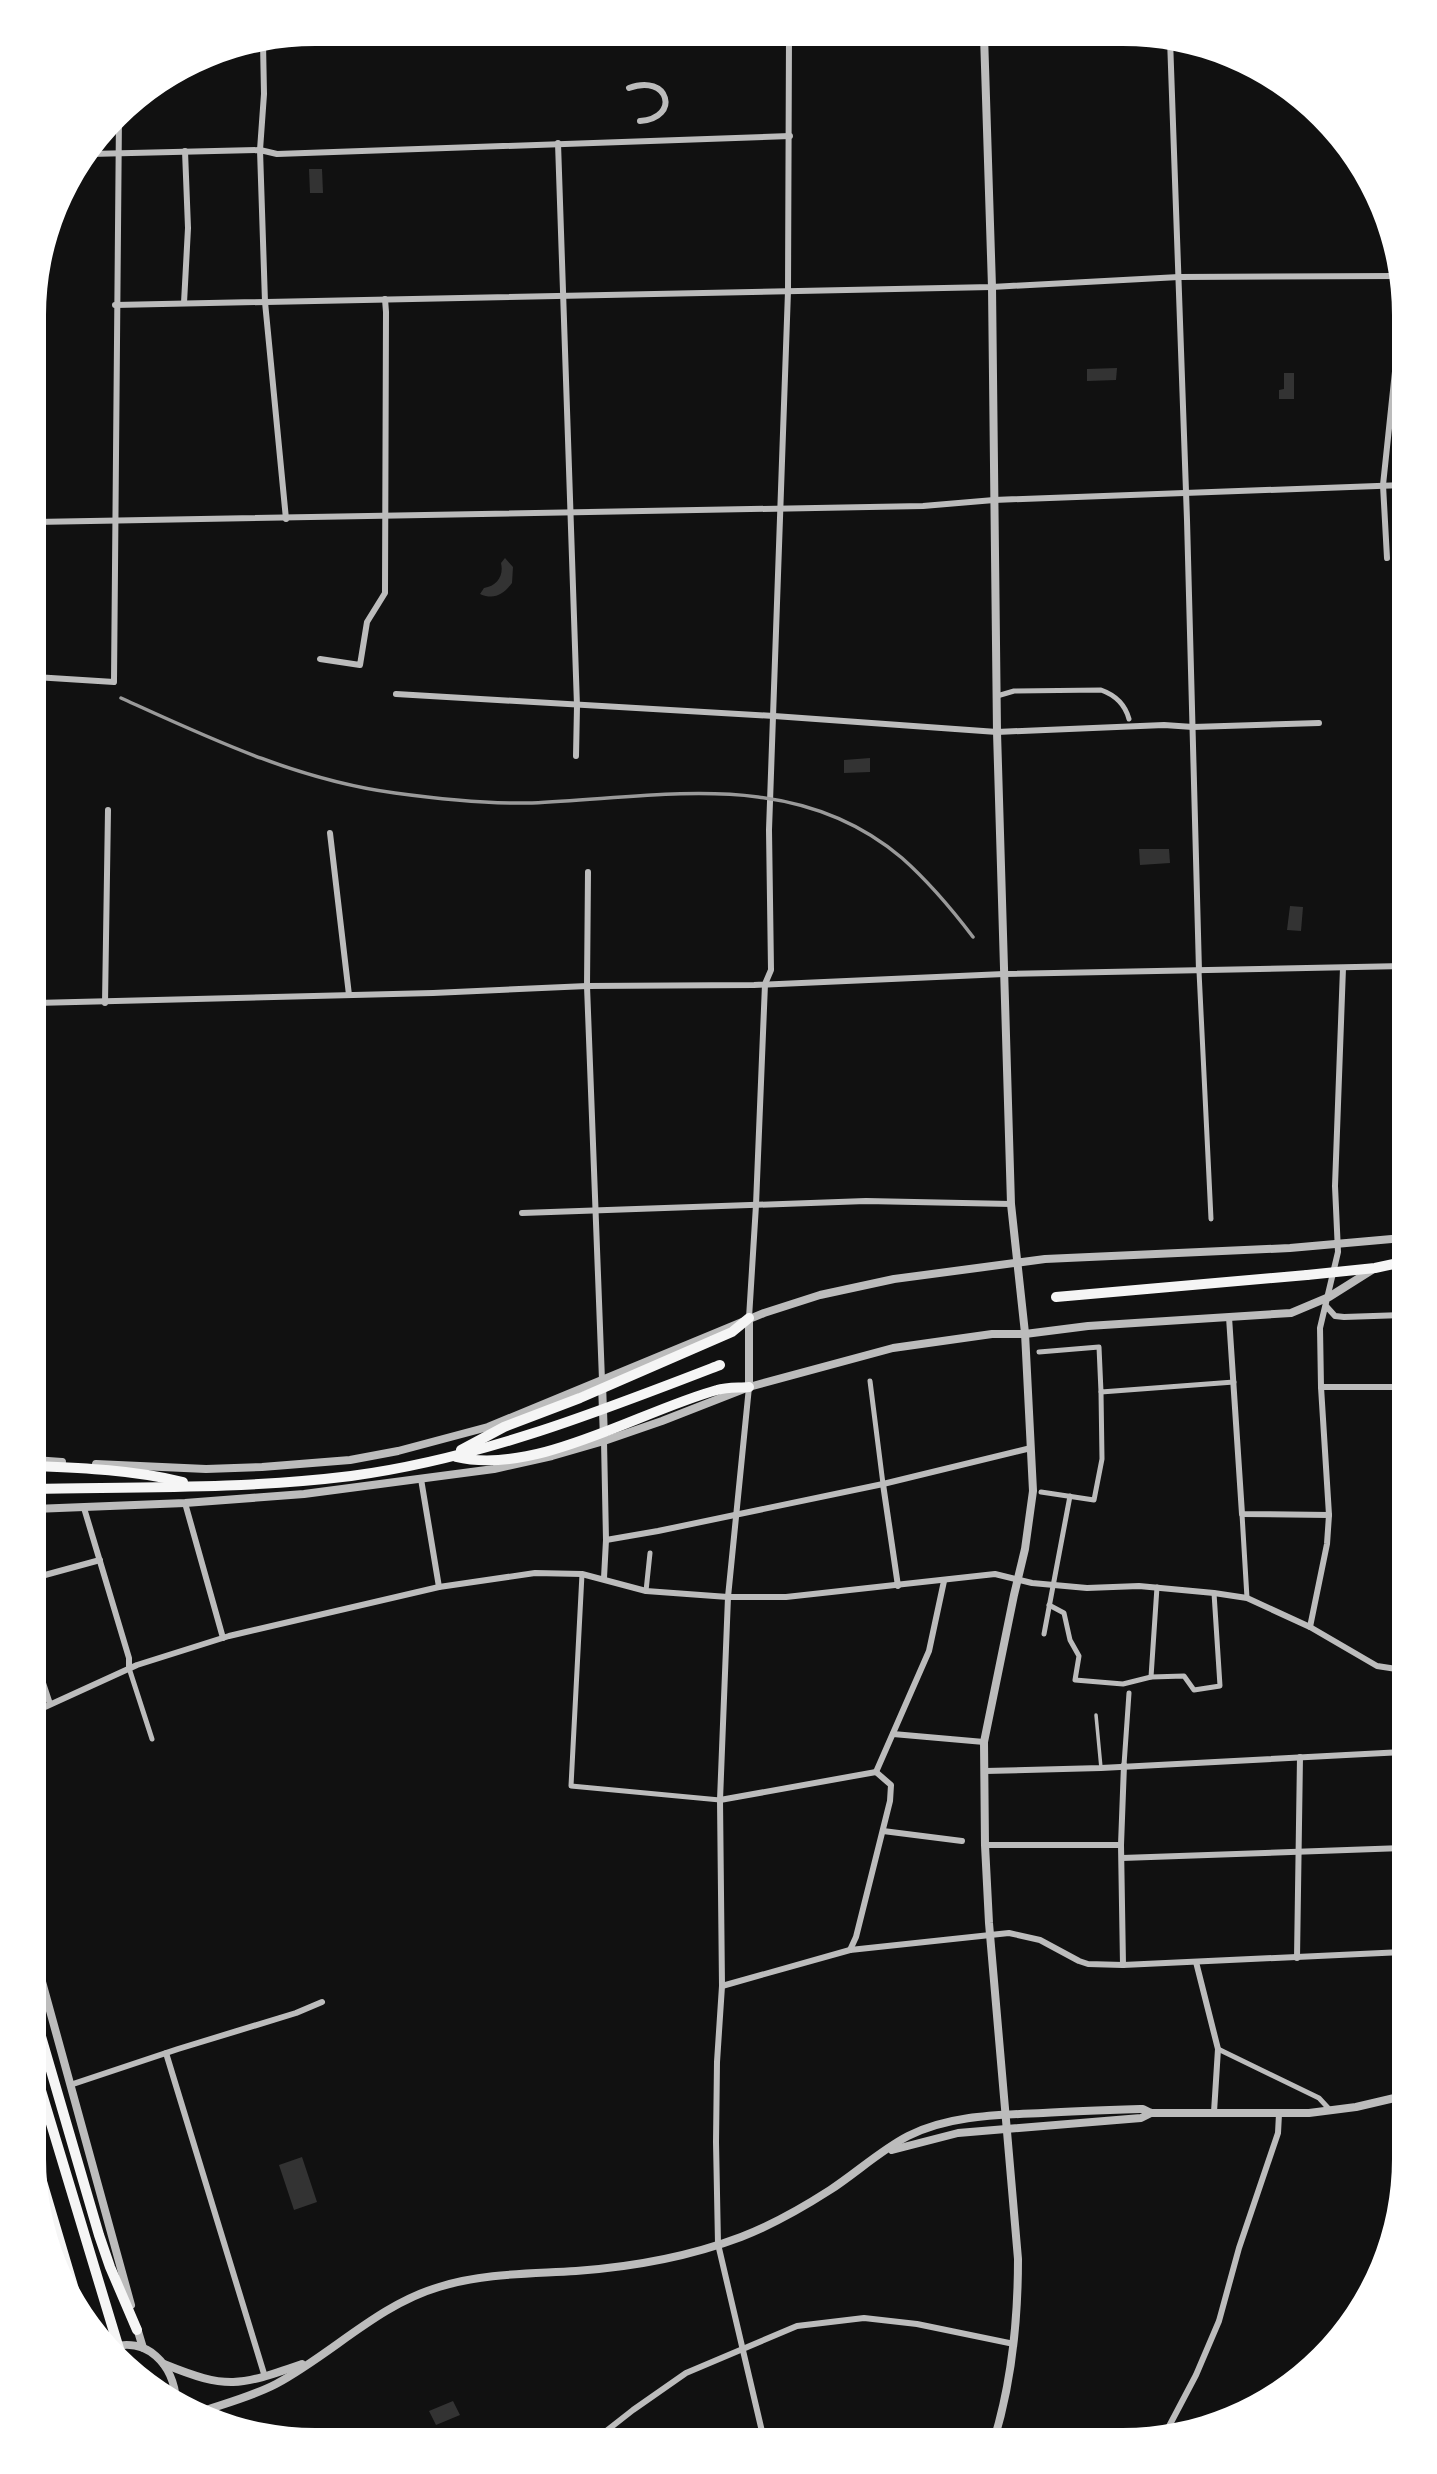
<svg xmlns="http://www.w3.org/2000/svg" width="1437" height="2474" font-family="Karla,sans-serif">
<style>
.water{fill:#333}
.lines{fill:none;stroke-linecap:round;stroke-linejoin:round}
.service{stroke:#bcbcbc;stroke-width:3.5}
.pedestrian{stroke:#bcbcbc;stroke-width:5}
.minor{stroke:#bcbcbc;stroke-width:6}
.tertiary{stroke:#bcbcbc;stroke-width:8}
.primary{stroke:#f5f5f5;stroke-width:10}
.trunk{stroke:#f5f5f5;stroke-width:10}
.rail{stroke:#9a9a9a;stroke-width:3.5}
</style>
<rect width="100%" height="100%" fill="#111"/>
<!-- water -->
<g class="water">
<path d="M 309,169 L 322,169 L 323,193 L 310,193 Z"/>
<path d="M 1117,368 L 1116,380 L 1087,381 L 1087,369 Z"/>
<path d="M 1284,373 L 1294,373 L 1294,399 L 1279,399 L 1279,390 L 1284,389 Z"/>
<path d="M 505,558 L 513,567 L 512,583 C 503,595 494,600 480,594 L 484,588 C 497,586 504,576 501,563 Z"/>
<path d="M 870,758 L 870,772 L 844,773 L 844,760 Z"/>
<path d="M 1139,849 L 1169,849 L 1170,863 L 1140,865 Z"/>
<path d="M 1290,906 L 1303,907 L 1301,931 L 1287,930 Z"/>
<path d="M 302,2157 L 317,2202 L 294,2210 L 279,2165 Z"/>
<path d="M 453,2401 L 460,2415 L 436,2425 L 429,2411 Z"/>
</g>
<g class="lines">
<!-- service -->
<path class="service" d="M 1096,1715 L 1101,1768"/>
<!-- pedestrian -->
<g class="pedestrian">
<path d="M 997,696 L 1014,691 L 1101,690 C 1115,695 1125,704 1129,719"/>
<path d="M 1199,971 L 1211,1219"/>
<path d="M 1039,1352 L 1099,1347 L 1101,1392 L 1234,1382"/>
<path d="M 870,1381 L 883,1484"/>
<path d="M 1041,1492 L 1094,1500 L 1102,1459 L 1101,1392"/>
<path d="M 1242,1514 L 1247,1598"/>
<path d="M 582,1574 L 571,1786 L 720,1800"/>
<path d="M 646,1591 L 650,1553"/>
<path d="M 1049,1605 L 1064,1613 L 1070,1640 L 1079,1656 L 1075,1680 L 1123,1684 L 1151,1677 L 1184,1676 L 1194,1690 L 1220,1686 L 1214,1593"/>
<path d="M 1044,1634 L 1070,1496"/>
<path d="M 129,1668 L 152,1739"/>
<path d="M 1151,1677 L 1157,1587"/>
<path d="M 1124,1765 L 1129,1693"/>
<path d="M 1218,2049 L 1319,2098 L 1331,2111"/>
</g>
<!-- minor -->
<g class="minor">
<path d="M 1170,39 L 1187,520 L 1199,971"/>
<path d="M 263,43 L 264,94 L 260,150 L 265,302 L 286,519"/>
<path d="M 629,88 C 669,73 681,118 640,121"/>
<path d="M 558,143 L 577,706 L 576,756"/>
<path d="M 90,154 L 260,150 L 277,154 L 790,136"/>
<path d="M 184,303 L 188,228 L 185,151"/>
<path d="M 115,305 L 992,287 L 1179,277 L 1396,276"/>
<path d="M 35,522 L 923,506 L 994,500 L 1404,485"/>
<path d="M 1387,558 L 1383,485 L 1402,305"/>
<path d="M 320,659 L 360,665 L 367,622 L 385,593 L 386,312 L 385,299"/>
<path d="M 35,677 L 114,682 L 119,116"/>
<path d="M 396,694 L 774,716 L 997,732 L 1164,725 L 1193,727 L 1319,723"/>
<path d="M 330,833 L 349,995"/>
<path d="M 588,872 L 587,986 L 602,1380"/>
<path d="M 35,1003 L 433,993 L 587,986 L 754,985 L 1004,974 L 1404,966"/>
<path d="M 105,1003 L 108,810"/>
<path d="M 522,1213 L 866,1201 L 1011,1204"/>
<path d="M 1326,1306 L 1335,1316 L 1344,1317 L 1403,1315"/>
<path d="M 1229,1317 L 1242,1514 L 1329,1515"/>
<path d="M 749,1318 L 756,1205 L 765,984 L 771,970 L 769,830 L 788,291 L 789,35"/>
<path d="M 749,1387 L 728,1597 L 720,1800 L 722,1986 L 717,2062 L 716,2142 L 718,2244 L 764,2440"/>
<path d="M 1321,1387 L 1403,1387"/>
<path d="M 604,1441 L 606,1540 L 604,1578"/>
<path d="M 421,1479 L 439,1587"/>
<path d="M 883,1484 L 898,1586"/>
<path d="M 185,1503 L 223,1638"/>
<path d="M 84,1508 L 129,1658 L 129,1668"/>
<path d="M 606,1540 L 658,1531 L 883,1484 L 1031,1448"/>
<path d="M 34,1578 L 100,1560"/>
<path d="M 1310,1627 L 1327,1544 L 1329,1515 L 1321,1387 L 1320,1328 L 1338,1252 L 1335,1186 L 1343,968"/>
<path d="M 34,1656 L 50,1704"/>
<path d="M 1401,1671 L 1403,1642"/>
<path d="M 34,1712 L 137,1665 L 229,1636 L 439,1587 L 535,1573 L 582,1574 L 646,1591 L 728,1597 L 786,1597 L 995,1574 L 1032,1583 L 1087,1588 L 1139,1586 L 1214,1593 L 1247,1598 L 1310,1627 L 1377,1666 L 1403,1670"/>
<path d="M 893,1734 L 984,1742"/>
<path d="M 985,1771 L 1101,1768 L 1403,1752"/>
<path d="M 876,1772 L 929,1651 L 944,1581"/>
<path d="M 720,1800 L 876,1772"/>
<path d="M 883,1831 L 962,1841"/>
<path d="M 985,1845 L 1121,1845"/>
<path d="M 1122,1858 L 1403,1848"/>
<path d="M 850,1950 L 856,1937 L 890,1801 L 891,1785 L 876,1772"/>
<path d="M 1297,1958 L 1300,1757"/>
<path d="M 1196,1962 L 1218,2049 L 1214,2112"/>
<path d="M 1123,1965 L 1121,1845 L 1124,1765"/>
<path d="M 722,1986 L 850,1950 L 1009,1933 L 1040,1940 L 1079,1961 L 1088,1964 L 1123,1965 L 1403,1952"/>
<path d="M 166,2053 L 265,2377"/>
<path d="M 70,2085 L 178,2049 L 296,2013 L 322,2002"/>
<path d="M 1281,2382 L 1293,2383"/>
<path d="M 1166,2432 L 1196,2375 L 1219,2321 L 1239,2248 L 1278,2133 L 1279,2114"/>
<path d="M 596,2439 L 633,2410 L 686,2373 L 797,2326 L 864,2318 L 917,2324 L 1014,2344"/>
</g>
<!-- tertiary -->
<g class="tertiary">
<path d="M 984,35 L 992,287 L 997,732 L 1011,1204 L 1025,1333 L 1033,1491 L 1025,1549 L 1014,1595 L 984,1742 L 985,1845 L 989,1923 L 1018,2259 C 1018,2320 1012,2381 994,2440"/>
<path d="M 749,1318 L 749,1387"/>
<path d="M 602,1384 L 604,1438"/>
<path d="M 34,1460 L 62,1462"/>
<path d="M 96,1464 L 206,1469 L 262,1467 L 350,1460 L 398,1451 L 488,1427 L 764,1313 L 820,1295 L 894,1279 L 1045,1259 L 1290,1248 L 1403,1238"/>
<path d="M 34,1509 L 185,1503 L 304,1494 L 494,1469 L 552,1456 L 604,1441 L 662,1421 L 749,1387 L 893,1348 L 992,1334 L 1025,1334 L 1088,1326 L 1291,1313 L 1329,1297 L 1375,1268"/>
<path d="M 33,1961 L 41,1978 L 131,2305"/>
<path d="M 892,2150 L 958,2133 L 1141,2118 L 1151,2113"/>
<path d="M 137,2328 L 143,2348"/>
<path d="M 109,2348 C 147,2335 174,2365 176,2401"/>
<path d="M 164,2364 C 228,2390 239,2386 302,2364"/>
<path d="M 197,2413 C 223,2404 251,2397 276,2384 C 332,2354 378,2305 439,2287 C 484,2273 530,2274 576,2271 C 632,2267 688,2257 741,2237 C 772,2225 802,2208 830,2190 C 856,2173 881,2150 908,2136 C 949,2115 998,2115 1043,2113 C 1076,2111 1110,2110 1143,2109 L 1151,2113 L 1309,2113 L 1356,2107 L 1403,2096"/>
</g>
<!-- primary -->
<path class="primary" d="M 1307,1275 L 1375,1268 L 1403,1262"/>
<!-- trunk -->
<g class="trunk">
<path d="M 1056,1297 L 1307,1275"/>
<path d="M 461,1450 L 504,1427 L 580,1398 L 732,1332 L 749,1318"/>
<path d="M 456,1457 C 536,1476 640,1411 717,1390 C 727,1387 739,1388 749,1387"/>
<path d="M 34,1466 C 84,1468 134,1470 183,1482"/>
<path d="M 34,1489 C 140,1487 246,1489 351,1476 C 479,1459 601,1411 720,1365"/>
<path d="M 33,2009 L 99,2235 L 110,2267 L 137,2330"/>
<path d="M 33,2064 L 123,2362"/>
<path d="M 33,2151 L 81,2313"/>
</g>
<!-- rail -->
<path class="rail" d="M 121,698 C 209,738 297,780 395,793 C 439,799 487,804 532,803 C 660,798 794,766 902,858 C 929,882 951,908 973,937"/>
</g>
<!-- crop -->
<path d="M0 0H1437V2474H0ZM315 46H1123A269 269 0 0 1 1392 315V2159A269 269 0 0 1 1123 2428H315A269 269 0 0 1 46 2159V315A269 269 0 0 1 315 46Z" fill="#fff" fill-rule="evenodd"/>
</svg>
